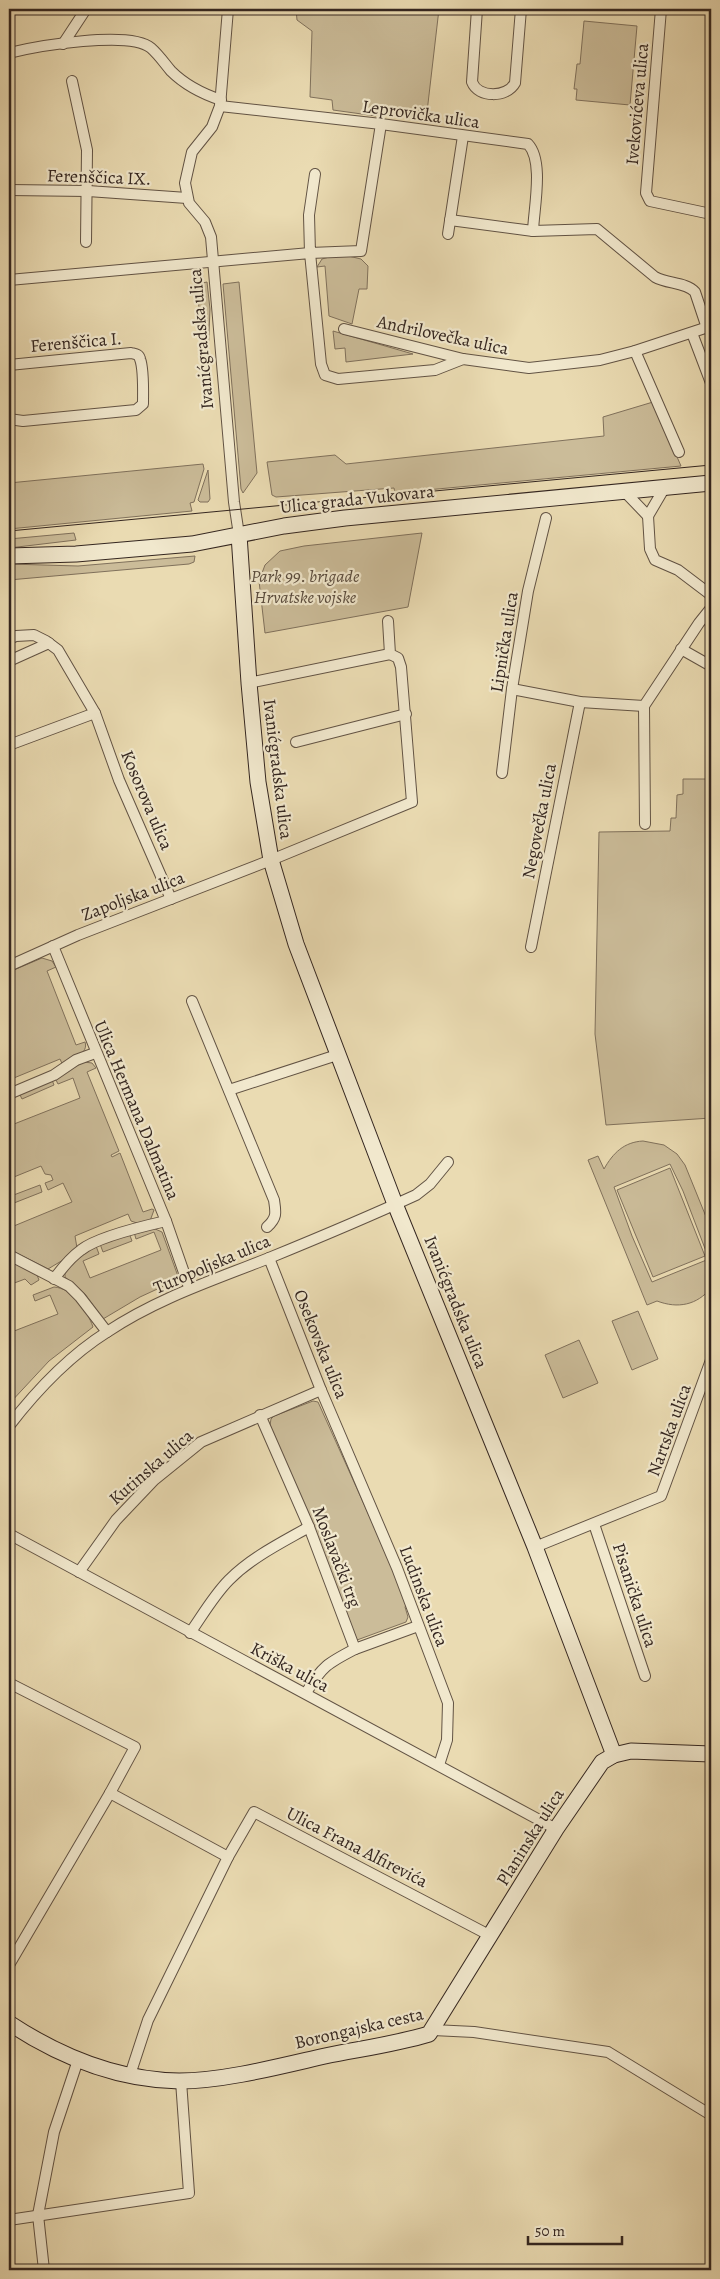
<svg xmlns="http://www.w3.org/2000/svg" width="720" height="2279" font-family="Alegreya,serif">
<style>
.green{fill:#cbbc99;stroke:#80715c;fill-rule:evenodd}
.lines{fill:none;stroke-linecap:round;stroke-linejoin:round}
.street-casing{stroke:#625344;stroke-width:12}
.secondary-casing{stroke:#342620;stroke-width:17}
.street{stroke:#f1e8cd;stroke-width:10}
.secondary{stroke:#f1e8cd;stroke-width:15}
.tram{stroke:#342620;stroke-width:1}
.labels{text-anchor:middle;stroke-width:4.5;stroke-linejoin:round;paint-order:stroke}
.street-label{font-size:18px;fill:#342620;stroke:#f1e8cd}
.park-label{font-size:18px;font-style:italic;fill:#5a4c3e;stroke:#f1e8cd}
</style>
<rect width="100%" height="100%" fill="#eadbb2"/>
<filter id="stains"><feTurbulence type="fractalNoise" baseFrequency=".004" numOctaves="4"/><feColorMatrix values="0 0 0 0 .2 0 0 0 0 .09 0 0 0 0 .02 0 0 0 .5 -.17"/></filter>
<radialGradient id="worn" r=".72"><stop offset=".6" stop-color="#630" stop-opacity="0"/><stop offset="1" stop-color="#630" stop-opacity=".3"/></radialGradient>
<!-- green -->
<g class="green">
<path d="M 296,9 L 439,9 L 427,112 L 384,107 L 376,116 L 333,110 L 332,100 L 310,97 L 312,31 L 297,20 Z"/>
<path d="M 584,21 L 637,26 L 630,105 L 576,100 L 577,89 L 574,89 L 577,64 L 580,64 Z"/>
<path d="M 340,254 L 361,259 L 368,266 L 367,289 L 359,289 L 352,324 L 329,316 L 325,266 L 317,267 L 322,259 Z"/>
<path d="M 207,282 L 210,309 L 207,380 L 206,378 L 197,288 L 198,284 Z"/>
<path d="M 239,282 L 257,473 L 243,493 L 241,489 L 223,284 Z"/>
<path d="M 333,331 L 413,354 L 346,362 L 345,348 L 335,349 Z"/>
<path d="M 653,402 L 681,466 L 395,493 L 394,488 L 276,497 L 272,495 L 267,462 L 335,455 L 346,464 L 604,436 L 603,417 Z"/>
<path d="M 203,464 L 204,469 L 194,502 L 190,503 L 192,511 L 9,529 L 9,483 Z"/>
<path d="M 208,470 L 210,499 L 208,502 L 200,502 L 198,500 Z"/>
<path d="M 74,533 L 76,540 L 9,548 L 9,539 Z"/>
<path d="M 422,533 L 408,607 L 265,633 L 259,581 L 265,565 L 280,551 L 304,546 Z"/>
<path d="M 195,556 L 194,562 L 189,564 L 9,580 L 9,564 L 78,566 Z"/>
<path d="M 683,779 L 711,779 L 711,1118 L 606,1125 L 595,1034 L 599,832 L 670,831 L 671,818 L 676,818 L 677,795 L 683,794 Z"/>
<path d="M 42,958 L 52,961 L 56,967 L 47,971 L 76,1045 L 85,1042 C 89,1053 72,1061 64,1068 L 60,1059 L 9,1080 L 9,972 Z"/>
<path d="M 84,1062 L 92,1063 L 96,1068 L 87,1072 L 119,1151 L 111,1155 L 112,1157 L 120,1153 L 143,1212 L 152,1209 L 154,1210 L 150,1221 L 137,1223 L 131,1221 L 128,1214 L 75,1236 L 77,1248 L 68,1257 L 48,1269 L 9,1249 L 9,1228 L 72,1202 L 63,1183 L 48,1190 L 45,1183 L 53,1180 L 51,1175 L 45,1174 L 41,1166 L 9,1179 L 9,1126 L 80,1098 L 73,1078 L 58,1084 L 55,1078 Z"/>
<path d="M 52,1080 L 54,1085 L 22,1099 L 19,1093 Z"/>
<path d="M 643,1141 L 664,1145 L 677,1154 L 685,1165 L 711,1229 L 711,1288 C 697,1305 678,1309 657,1301 L 647,1305 L 588,1160 L 598,1156 L 604,1169 C 613,1153 624,1142 643,1141 ZM 670,1164 L 683,1191 L 709,1259 L 652,1282 L 632,1236 L 614,1187 Z"/>
<path d="M 670,1168 L 705,1256 L 653,1277 L 617,1190 Z"/>
<path d="M 40,1185 L 42,1192 L 14,1203 L 11,1196 Z"/>
<path d="M 153,1228 L 162,1232 L 179,1279 L 140,1297 L 103,1319 L 85,1294 L 65,1277 C 64,1262 84,1253 96,1246 L 99,1254 L 83,1261 L 90,1278 L 161,1250 L 154,1232 L 136,1239 L 134,1232 Z"/>
<path d="M 129,1233 L 132,1241 L 103,1252 L 100,1244 Z"/>
<path d="M 9,1260 L 37,1275 L 39,1280 L 31,1285 L 25,1279 L 9,1285 Z"/>
<path d="M 54,1287 C 72,1288 87,1310 93,1327 L 49,1361 L 9,1404 L 9,1333 L 58,1314 L 50,1295 L 35,1301 L 33,1295 Z"/>
<path d="M 638,1311 L 658,1359 L 632,1370 L 612,1321 Z"/>
<path d="M 579,1340 L 598,1383 L 563,1398 L 545,1355 Z"/>
<path d="M 313,1401 L 318,1402 L 408,1602 L 405,1607 L 408,1617 L 406,1622 L 357,1640 L 270,1425 L 271,1419 L 274,1416 Z"/>
</g>
<g class="lines">
<defs>
<g id="street">
<path d="M 228,9 L 220,106 L 212,127 L 192,152 L 185,183 L 189,203 L 205,222 L 211,237 L 234,502 L 239,535"/>
<path d="M 477,9 L 472,82 C 478,98 507,98 515,83 L 521,9"/>
<path d="M 661,9 L 646,193 L 650,201 L 711,214"/>
<path d="M 63,44 L 86,9"/>
<path d="M 9,53 C 37,46 130,30 151,48 C 159,55 165,64 171,71 C 185,85 203,94 221,100"/>
<path d="M 72,81 L 87,150 L 86,242"/>
<path d="M 220,106 L 381,124 L 528,144 C 544,161 534,207 533,231"/>
<path d="M 315,174 L 309,215 L 310,253 L 361,251 L 381,124"/>
<path d="M 9,190 L 88,191 L 187,198"/>
<path d="M 450,220 L 533,231 L 597,229 L 655,277 C 667,284 686,282 695,292 L 707,328"/>
<path d="M 448,234 L 463,136"/>
<path d="M 9,280 L 310,253 L 321,364 L 325,375 L 338,379 L 435,370 L 463,359"/>
<path d="M 344,329 L 463,359 L 529,368 L 600,360 L 635,351 L 711,326"/>
<path d="M 692,333 L 711,383"/>
<path d="M 635,351 L 679,452"/>
<path d="M 9,365 L 131,353 C 135,354 139,354 140,359 C 144,369 143,393 143,404 L 136,410 L 23,421 L 9,419"/>
<path d="M 624,491 L 648,516 L 665,487"/>
<path d="M 648,516 L 650,549 L 655,560 L 678,570 L 711,595"/>
<path d="M 9,639 L 16,636 L 34,635 L 46,641 L 58,650 L 95,713 L 119,780 L 171,899"/>
<path d="M 681,649 L 711,666"/>
<path d="M 9,661 L 49,643"/>
<path d="M 249,683 L 390,654"/>
<path d="M 512,689 L 580,702 L 644,706"/>
<path d="M 296,742 L 406,714"/>
<path d="M 9,745 L 95,713"/>
<path d="M 502,773 L 512,689 L 528,591 L 546,518"/>
<path d="M 645,824 L 644,706 L 699,623 L 711,608"/>
<path d="M 53,946 L 166,1221 L 189,1287"/>
<path d="M 531,947 L 580,702"/>
<path d="M 9,966 L 78,935 L 271,860 L 412,802 L 401,667 L 398,658 L 390,654 L 388,621"/>
<path d="M 192,1001 L 274,1200 C 276,1213 277,1218 267,1227"/>
<path d="M 229,1090 L 337,1055"/>
<path d="M 9,1094 L 54,1075 L 76,1060 L 95,1053"/>
<path d="M 9,1255 L 69,1286 L 80,1297 L 107,1332"/>
<path d="M 269,1258 L 321,1390 L 397,1568 L 448,1703 L 447,1740 L 439,1765"/>
<path d="M 54,1279 C 62,1268 70,1258 81,1250 C 97,1237 144,1226 166,1221"/>
<path d="M 260,1415 L 309,1527 L 355,1649 L 418,1626"/>
<path d="M 9,1426 C 36,1391 69,1356 107,1332 C 158,1298 214,1280 269,1258 C 318,1238 368,1217 416,1195 L 430,1184 L 448,1162"/>
<path d="M 594,1524 L 645,1676"/>
<path d="M 9,1534 L 556,1829"/>
<path d="M 535,1547 L 661,1496 L 711,1360"/>
<path d="M 79,1572 L 116,1520 L 154,1480 L 201,1442 L 321,1390"/>
<path d="M 190,1633 C 202,1616 214,1595 229,1580 C 252,1557 281,1543 309,1527"/>
<path d="M 9,1683 L 135,1747 L 110,1793 L 228,1857 L 254,1812 L 489,1935"/>
<path d="M 306,1693 C 322,1666 328,1663 355,1649"/>
<path d="M 9,1965 L 110,1793"/>
<path d="M 433,2030 L 474,2032 L 608,2052 L 711,2115"/>
<path d="M 130,2075 L 148,2020 L 228,1857"/>
<path d="M 9,2220 L 189,2193 L 181,2081"/>
<path d="M 44,2270 L 38,2215 L 54,2132 L 78,2060"/>
</g>
<g id="secondary">
<path d="M 239,535 L 249,683 L 258,782 L 271,860 L 296,944 L 395,1204 L 535,1547 L 614,1755"/>
<path d="M 9,556 L 76,554 L 192,544 L 284,526 L 345,518 L 711,483"/>
<path d="M 9,2023 C 59,2056 118,2080 179,2081 C 224,2081 281,2066 325,2056 C 359,2049 396,2044 429,2034 L 556,1829 L 602,1762 L 614,1755 L 631,1751 L 711,1754"/>
</g>
</defs>
<!-- street casing -->
<use href="#street" class="street-casing"/>
<!-- secondary casing -->
<use href="#secondary" class="secondary-casing"/>
<!-- street -->
<use href="#street" class="street"/>
<!-- secondary -->
<use href="#secondary" class="secondary"/>
<!-- tram -->
<path class="tram" d="M 9,531 L 711,465"/>
</g>
<g class="labels">
<!-- street labels -->
<g class="street-label">
<text transform="translate(637 104) rotate(-85)" y="6">Ivekovićeva ulica</text>
<text transform="translate(421 114) rotate(8)" y="6">Leprovička ulica</text>
<text transform="translate(99 177) rotate(2)" y="6">Ferenščica IX.</text>
<text transform="translate(443 335) rotate(12)" y="6">Andrilovečka ulica</text>
<text transform="translate(201 339) rotate(-95)" y="6">Ivanićgradska ulica</text>
<text transform="translate(76 342) rotate(-5)" y="6">Ferenščica I.</text>
<text transform="translate(357 499) rotate(-6)" y="6">Ulica grada Vukovara</text>
<text transform="translate(504 642) rotate(-81)" y="6">Lipnička ulica</text>
<text transform="translate(278 769) rotate(83)" y="6">Ivanićgradska ulica</text>
<text transform="translate(147 800) rotate(67)" y="6">Kosorova ulica</text>
<text transform="translate(539 821) rotate(-79)" y="6">Negovečka ulica</text>
<text transform="translate(133 896) rotate(-21)" y="6">Zapoljska ulica</text>
<text transform="translate(137 1110) rotate(67)" y="6">Ulica Hermana Dalmatina</text>
<text transform="translate(212 1264) rotate(-23)" y="6">Turopoljska ulica</text>
<text transform="translate(456 1302) rotate(68)" y="6">Ivanićgradska ulica</text>
<text transform="translate(321 1344) rotate(68)" y="6">Osekovska ulica</text>
<text transform="translate(669 1430) rotate(-70)" y="6">Nartska ulica</text>
<text transform="translate(151 1467) rotate(-41)" y="6">Kutinska ulica</text>
<text transform="translate(337 1557) rotate(69)" y="6">Moslavački trg</text>
<text transform="translate(635 1595) rotate(72)" y="6">Pisanička ulica</text>
<text transform="translate(424 1596) rotate(69)" y="6">Ludinska ulica</text>
<text transform="translate(290 1667) rotate(28)" y="6">Kriška ulica</text>
<text transform="translate(530 1837) rotate(-58)" y="6">Planinska ulica</text>
<text transform="translate(357 1847) rotate(27)" y="6">Ulica Frana Alfirevića</text>
<text transform="translate(359 2028) rotate(-13)" y="6">Borongajska cesta</text>
</g>
<!-- park labels -->
<g class="park-label">
<text x="305" y="582">Park 99. brigade<tspan x="305" dy="21">Hrvatske vojske</tspan></text>
</g>
</g>
<!-- margin -->
<rect width="720" height="2279" fill="none" stroke="#eadbb2" stroke-width="30"/>
<rect x="10" y="10" width="700" height="2259" fill="none" stroke="#342620" stroke-width="2.5"/>
<rect x="15" y="15" width="690" height="2249" fill="none" stroke="#342620"/>
<!-- scale -->
<path d="M528 2236v8h94v-8" fill="none" stroke="#342620" stroke-width="2.5"/>
<text x="535" y="2236" font-size="15" fill="#342620" stroke="#f1e8cd" stroke-width="4" paint-order="stroke">50 m</text>
<rect width="100%" height="100%" filter="url(#stains)"/>
<rect width="100%" height="100%" fill="url(#worn)"/>
</svg>
